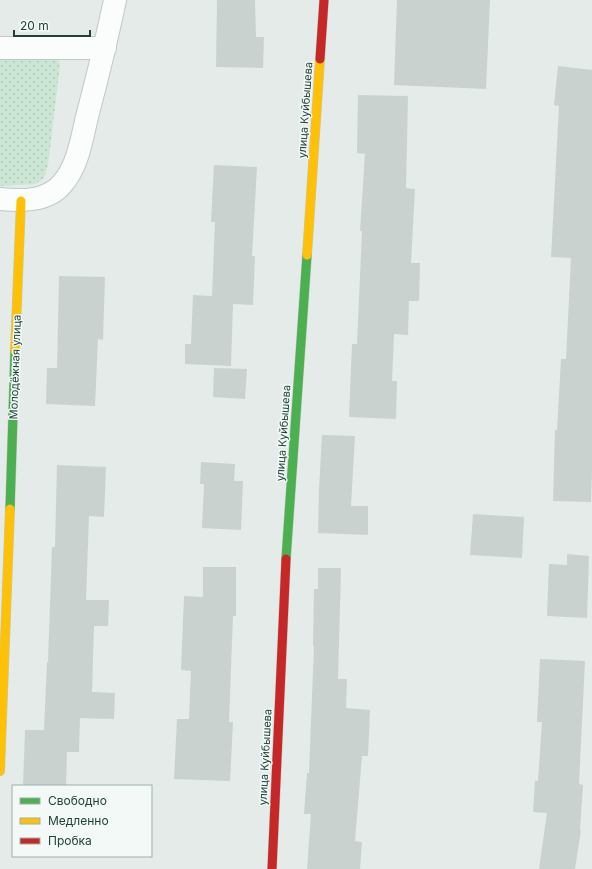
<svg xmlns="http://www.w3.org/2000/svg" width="592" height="869" font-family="Inter,sans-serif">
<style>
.green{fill:url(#green-dots)}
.building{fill:#cad2cf}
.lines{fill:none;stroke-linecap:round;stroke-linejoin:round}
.street-casing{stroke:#c1c8c5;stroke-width:24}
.fast-casing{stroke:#bfc9c6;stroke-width:10}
.slow-casing{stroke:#bfc9c6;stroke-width:10}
.jam-casing{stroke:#bfc9c6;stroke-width:10}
.street{stroke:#fbfcfc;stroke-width:22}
.fast{stroke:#4caf50;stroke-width:9}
.slow{stroke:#ffc107;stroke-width:9}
.jam{stroke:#c62828;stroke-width:9}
.labels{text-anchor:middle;stroke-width:3;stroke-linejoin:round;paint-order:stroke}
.street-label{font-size:11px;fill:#1f413a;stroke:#f2f9f6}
</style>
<defs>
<pattern id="green-dots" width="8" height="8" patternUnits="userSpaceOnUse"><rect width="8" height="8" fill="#cbe6d5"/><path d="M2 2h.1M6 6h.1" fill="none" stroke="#aec6b8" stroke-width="1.8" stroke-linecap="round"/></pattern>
</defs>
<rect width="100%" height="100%" fill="#e4ebe8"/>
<!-- green -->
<path class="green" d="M 0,56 L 58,58 L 60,65 L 48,165 L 44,178 L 35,184 L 0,186 Z"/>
<!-- building -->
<g class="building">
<path d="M 217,0 L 255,0 L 256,37 L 264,37 L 263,68 L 216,67 Z"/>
<path d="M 397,0 L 490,0 L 486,89 L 394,85 Z"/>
<path d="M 558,66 L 592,70 L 592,471 L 591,502 L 553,501 L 555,430 L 557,430 L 561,359 L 566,359 L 571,258 L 551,257 L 559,106 L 554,105 Z"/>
<path d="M 358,95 L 408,96 L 406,188 L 415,189 L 411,263 L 420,263 L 419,301 L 409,301 L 408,335 L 394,334 L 392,381 L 397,381 L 396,419 L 349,417 L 352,344 L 357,344 L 362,231 L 360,231 L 365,154 L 357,153 Z"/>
<path d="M 214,165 L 257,167 L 252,256 L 255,256 L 253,305 L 233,304 L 231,366 L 185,364 L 185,344 L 191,344 L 193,295 L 212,296 L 215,222 L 211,222 Z"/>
<path d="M 59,276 L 105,277 L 103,340 L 98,339 L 95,406 L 46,404 L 47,368 L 57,368 Z"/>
<path d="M 214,368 L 247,369 L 245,399 L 213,397 Z"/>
<path d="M 322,435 L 355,436 L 351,506 L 368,506 L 368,535 L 318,533 L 319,489 Z"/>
<path d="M 201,462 L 235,464 L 234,481 L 243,481 L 241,530 L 202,528 L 204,484 L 200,484 Z"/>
<path d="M 57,465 L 106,467 L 104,517 L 89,516 L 86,600 L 109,600 L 108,626 L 94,626 L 92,692 L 115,693 L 114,719 L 80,718 L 79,752 L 67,752 L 66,786 L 23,786 L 25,730 L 44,730 L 47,662 L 48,662 L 52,547 L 55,547 Z"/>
<path d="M 473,514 L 524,517 L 522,558 L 470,555 Z"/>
<path d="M 567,554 L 589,556 L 587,618 L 547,616 L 549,564 L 567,565 Z"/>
<path d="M 203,567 L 236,567 L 236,616 L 233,616 L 229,722 L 233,722 L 230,781 L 174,779 L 177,719 L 189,719 L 191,671 L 181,670 L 184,596 L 203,597 Z"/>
<path d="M 318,568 L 341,568 L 338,679 L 347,679 L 346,708 L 370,710 L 368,756 L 362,756 L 355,841 L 362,842 L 360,869 L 307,869 L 311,814 L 304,814 L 307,773 L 309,773 L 314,646 L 313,646 L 314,589 L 318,589 Z"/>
<path d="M 540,659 L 585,661 L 579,784 L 583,785 L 580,830 L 581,830 L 575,869 L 539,869 L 547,813 L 533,812 L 535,781 L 538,781 L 542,722 L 537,722 Z"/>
</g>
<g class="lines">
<defs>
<g id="street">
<path d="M 0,48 L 105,48"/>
<path d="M 0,199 C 21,201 47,202 62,184 C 79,165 82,136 88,113 C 98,75 107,38 115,0"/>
</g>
<g id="fast">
<path d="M 10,509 L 15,351"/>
<path d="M 286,559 L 307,255"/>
</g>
<g id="slow">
<path d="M 307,255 L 320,59"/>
<path d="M 15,351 L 21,201"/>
<path d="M 0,771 L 10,509"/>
</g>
<g id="jam">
<path d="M 320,59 L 324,0"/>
<path d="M 272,869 L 286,559"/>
</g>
</defs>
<!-- street casing -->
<use href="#street" class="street-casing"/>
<!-- fast casing -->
<use href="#fast" class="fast-casing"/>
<!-- slow casing -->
<use href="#slow" class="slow-casing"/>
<!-- jam casing -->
<use href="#jam" class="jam-casing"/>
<!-- street -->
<use href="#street" class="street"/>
<!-- fast -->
<use href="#fast" class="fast"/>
<!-- slow -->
<use href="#slow" class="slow"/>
<!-- jam -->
<use href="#jam" class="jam"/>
</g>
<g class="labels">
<!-- street labels -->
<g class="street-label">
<text transform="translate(305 110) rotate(-86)" y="4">улица Куйбышева</text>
<text transform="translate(15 367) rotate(-88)" y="4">Молодёжная улица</text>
<text transform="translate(283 433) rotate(-86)" y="4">улица Куйбышева</text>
<text transform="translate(265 757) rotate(-87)" y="4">улица Куйбышева</text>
</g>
</g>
<!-- legend -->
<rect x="12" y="785" width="140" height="72" fill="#f2f9f6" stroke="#9eafab"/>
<rect x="20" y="798" width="20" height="6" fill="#4caf50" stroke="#9eafab"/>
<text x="48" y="805" font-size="12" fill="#1f413a">Свободно</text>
<rect x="20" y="818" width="20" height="6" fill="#ffc107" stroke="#9eafab"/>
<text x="48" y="825" font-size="12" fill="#1f413a">Медленно</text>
<rect x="20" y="838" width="20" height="6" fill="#c62828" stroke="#9eafab"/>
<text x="48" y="845" font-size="12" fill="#1f413a">Пробка</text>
<!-- scale -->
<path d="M14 30v6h76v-6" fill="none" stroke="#1f413a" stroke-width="2"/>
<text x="20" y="30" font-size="12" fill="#1f413a" stroke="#f2f9f6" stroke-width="3" paint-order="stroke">20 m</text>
</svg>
